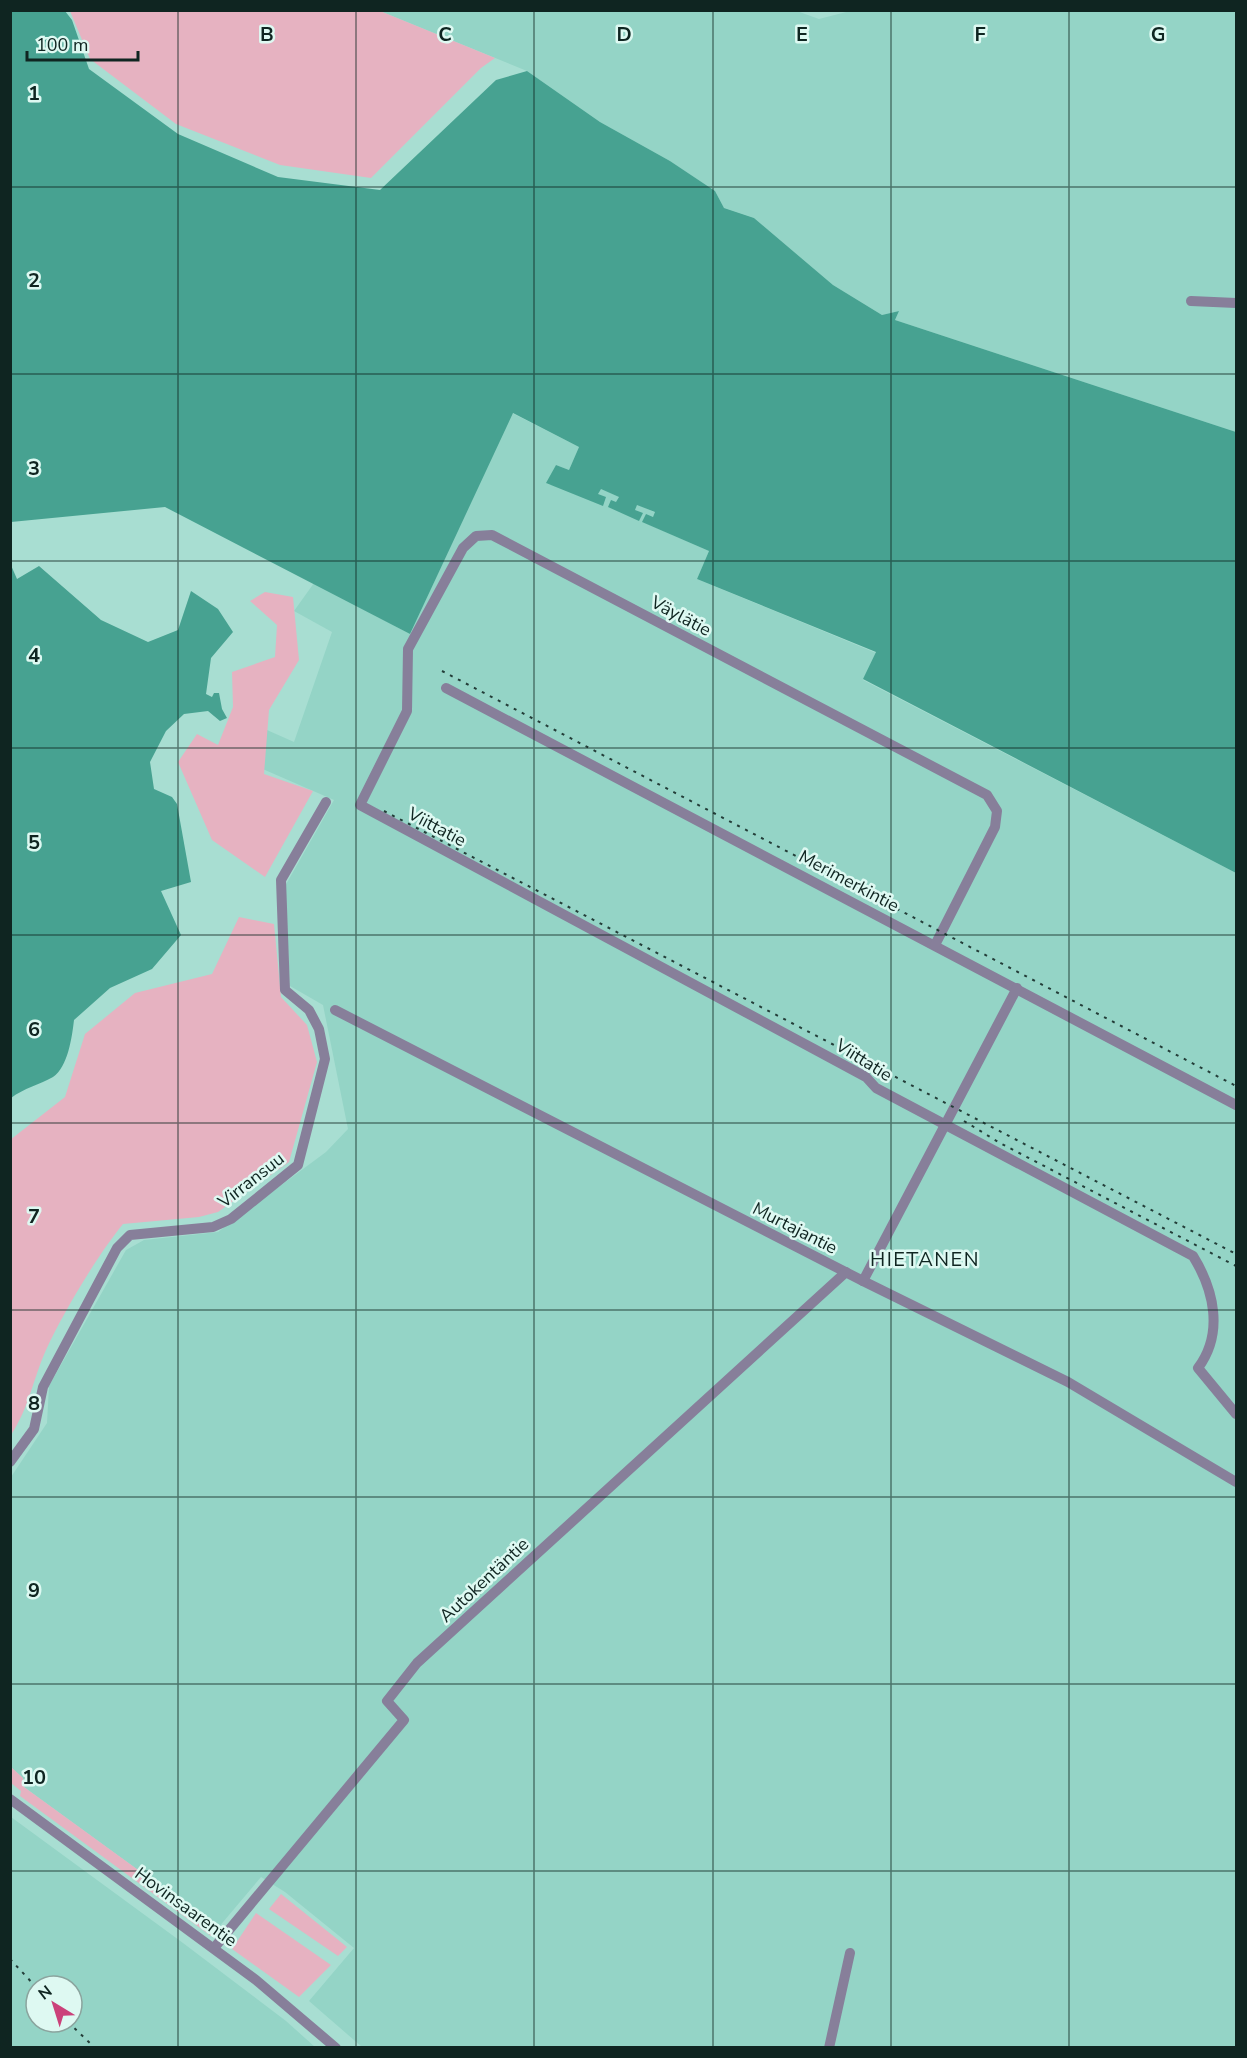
<svg xmlns="http://www.w3.org/2000/svg" width="1247" height="2058" font-family="'Nunito Sans',sans-serif">
<style>
.built{fill:#94d4c6;fill-rule:evenodd}
.green{fill:#e6b2c1}
.water{fill:#47a291}
.lines{fill:none;stroke-linecap:round;stroke-linejoin:round}
.minor{stroke:#877f9a;stroke-width:10}
.rail{stroke:#233d38;stroke-width:2;stroke-dasharray:3 6;stroke-linecap:butt}
.grid{fill:none;stroke:#0f2521;stroke-width:1.5;stroke-opacity:0.55}
.labels{text-anchor:middle;stroke-width:5;stroke-linejoin:round;paint-order:stroke}
.street-label{font-size:18px;fill:#0f2521;stroke:#def9f2}
.neighbourhood-label{font-size:20px;letter-spacing:1.5px;fill:#0f2521;stroke:#def9f2}
.grid-label{font-size:20px;text-anchor:middle;font-weight:bold;fill:#0f2521;stroke:#def9f2;stroke-width:5;stroke-linejoin:round;paint-order:stroke}
</style>
<rect width="100%" height="100%" fill="#a8ded2"/>
<!-- built -->
<g class="built">
<path d="M 794,10 L 819,19 L 854,10 L 1236,11 L 1236,432 L 895,320 L 899,311 L 882,315 L 833,285 L 754,218 L 724,208 L 715,191 L 670,161 L 600,122 L 527,71 L 380,11 Z"/>
<path d="M 512,413 L 579,447 L 569,470 L 556,465 L 547,484 L 598,494 L 600,488 L 619,497 L 617,502 L 635,510 L 637,504 L 656,513 L 653,517 L 643,522 L 709,551 L 697,579 L 876,653 L 863,680 L 1236,873 L 1235,2048 L 362,2047 L 309,2001 L 354,1948 L 285,1892 L 261,1877 L 218,1928 L 24,1787 L 23,1778 L 11,1767 L 11,1477 L 47,1423 L 49,1386 L 126,1250 L 144,1240 L 218,1232 L 326,1152 L 348,1129 L 323,1005 L 290,986 L 285,886 L 334,800 L 233,756 L 235,716 L 294,742 L 332,632 L 294,611 L 314,583 L 410,634 Z"/>
<path d="M 11,1817 L 183,1943 L 286,2021 L 315,2047 L 11,2047 ZM 36,1986 L 72,1986 L 72,2022 L 36,2022 Z"/>
</g>
<!-- green -->
<g class="green">
<path d="M 70,11 L 380,11 L 495,58 L 481,68 L 371,178 L 280,165 L 176,124 L 90,59 Z"/>
<path d="M 265,592 L 293,597 L 299,660 L 269,710 L 264,774 L 313,791 L 265,877 L 212,840 L 178,762 L 197,734 L 218,745 L 233,707 L 232,672 L 275,657 L 277,625 L 250,601 Z"/>
<path d="M 239,917 L 274,924 L 281,997 L 307,1025 L 317,1062 L 289,1162 L 218,1212 L 199,1217 L 123,1224 C 97,1256 64,1311 46,1350 C 33,1379 29,1408 11,1435 L 10,1140 L 65,1097 L 85,1034 L 135,993 L 212,974 Z"/>
<path d="M 11,1767 L 23,1778 L 24,1787 L 218,1928 L 211,1936 L 20,1796 L 21,1791 L 11,1783 Z"/>
<path d="M 281,1894 L 347,1947 L 338,1956 L 269,1909 Z"/>
<path d="M 256,1913 L 331,1965 L 299,1997 L 232,1949 Z"/>
</g>
<!-- water -->
<g class="water">
<path d="M 11,10 L 65,11 L 72,20 L 89,69 L 178,134 L 278,177 L 380,190 L 496,80 L 527,71 L 600,122 L 670,161 L 715,191 L 724,208 L 754,218 L 833,285 L 882,315 L 899,311 L 895,320 L 1236,432 L 1236,873 L 863,679 L 876,652 L 697,579 L 709,551 L 642,522 L 646,514 L 653,517 L 655,512 L 637,505 L 635,510 L 643,513 L 639,521 L 608,507 L 611,500 L 616,502 L 619,497 L 601,489 L 598,494 L 606,497 L 603,506 L 546,483 L 556,465 L 569,470 L 579,447 L 513,413 L 410,634 L 165,507 L 11,522 Z"/>
<path d="M 10,563 L 17,579 L 39,566 L 101,620 L 148,642 L 178,630 L 191,591 L 218,609 L 233,632 L 211,658 L 206,694 L 212,697 L 214,693 L 219,693 L 222,709 L 227,718 L 220,721 L 208,711 L 184,714 L 166,731 L 150,762 L 154,789 L 172,797 L 177,804 L 191,882 L 161,891 L 181,935 L 152,969 L 110,988 L 74,1020 C 72,1037 68,1067 53,1077 C 39,1085 24,1088 11,1098 Z"/>
</g>
<g class="lines">
<!-- minor -->
<g class="minor">
<path d="M 1191,301 L 1236,303"/>
<path d="M 446,688 L 1236,1105"/>
<path d="M 935,945 L 995,827 L 997,811 L 987,795 L 492,535 L 476,536 L 463,548 L 408,649 L 407,711 L 360,805 L 866,1077 L 876,1088 L 1193,1256 C 1214,1290 1224,1333 1198,1368 L 1236,1414"/>
<path d="M 335,1010 L 863,1281 L 1068,1382 L 1236,1482"/>
<path d="M 863,1281 L 1017,988"/>
<path d="M 10,1462 L 34,1429 L 43,1387 L 117,1248 L 130,1235 L 213,1227 L 231,1219 L 298,1165 L 325,1059 L 319,1029 L 309,1010 L 285,990 L 281,880 L 326,802"/>
<path d="M 10,1799 L 256,1980 L 336,2048"/>
<path d="M 214,1948 L 404,1720 L 387,1701 L 417,1663 L 846,1272"/>
<path d="M 829,2048 L 850,1953"/>
</g>
<!-- rail -->
<g class="rail">
<path d="M 442,671 L 1236,1086"/>
<path d="M 384,811 L 1236,1254"/>
<path d="M 964,1121 L 1000,1143 L 1236,1266"/>
<path d="M 10,1959 L 36,1987"/>
<path d="M 68,2022 L 95,2048"/>
</g>
</g>
<!-- grid -->
<path class="grid" d="M 178,10 L 178,2048M 356,10 L 356,2048M 534,10 L 534,2048M 713,10 L 713,2048M 891,10 L 891,2048M 1069,10 L 1069,2048M 10,187 L 1236,187M 10,374 L 1236,374M 10,561 L 1236,561M 10,748 L 1236,748M 10,935 L 1236,935M 10,1123 L 1236,1123M 10,1310 L 1236,1310M 10,1497 L 1236,1497M 10,1684 L 1236,1684M 10,1871 L 1236,1871"/>
<g class="labels">
<!-- street labels -->
<g class="street-label">
<text transform="translate(681 616) rotate(28)" y="6">Väylätie</text>
<text transform="translate(437 827) rotate(28)" y="6">Viittatie</text>
<text transform="translate(849 881) rotate(28)" y="6">Merimerkintie</text>
<text transform="translate(864 1060) rotate(32)" y="6">Viittatie</text>
<text transform="translate(251 1180) rotate(-38)" y="6">Virransuu</text>
<text transform="translate(795 1228) rotate(27)" y="6">Murtajantie</text>
<text transform="translate(484 1580) rotate(-43)" y="6">Autokentäntie</text>
<text transform="translate(186 1907) rotate(36)" y="6">Hovinsaarentie</text>
</g>
<!-- neighbourhood labels -->
<g class="neighbourhood-label">
<text x="925" y="1266">HIETANEN</text>
</g>
</g>
<g class="grid-label">
<text x="267" y="41">B</text>
<text x="445" y="41">C</text>
<text x="624" y="41">D</text>
<text x="802" y="41">E</text>
<text x="980" y="41">F</text>
<text x="1158" y="41">G</text>
<text x="34" y="100">1</text>
<text x="34" y="287">2</text>
<text x="34" y="475">3</text>
<text x="34" y="662">4</text>
<text x="34" y="849">5</text>
<text x="34" y="1036">6</text>
<text x="34" y="1223">7</text>
<text x="34" y="1410">8</text>
<text x="34" y="1597">9</text>
<text x="34" y="1784">10</text>
</g>
<!-- border -->
<rect width="1247" height="2058" fill="none" stroke="#0f2521" stroke-width="24"/>
<!-- north arrow -->
<g transform="translate(54 2004) rotate(322)"><circle r="28" fill="#def9f2" stroke="#8ba49e" stroke-width="1.5"/>
<path d="M0-4.5L10 22L0 15L-10 22Z" fill="#cb417a"/>
<text y="-9" font-size="16" font-weight="bold" text-anchor="middle" fill="#0f2521">N</text>
</g>
<!-- scale -->
<path d="M27 51v9h111v-9" fill="none" stroke="#0f2521" stroke-width="3"/>
<text x="36" y="51" font-size="18" fill="#0f2521" stroke="#def9f2" stroke-width="4.5" paint-order="stroke">100 m</text>
</svg>
